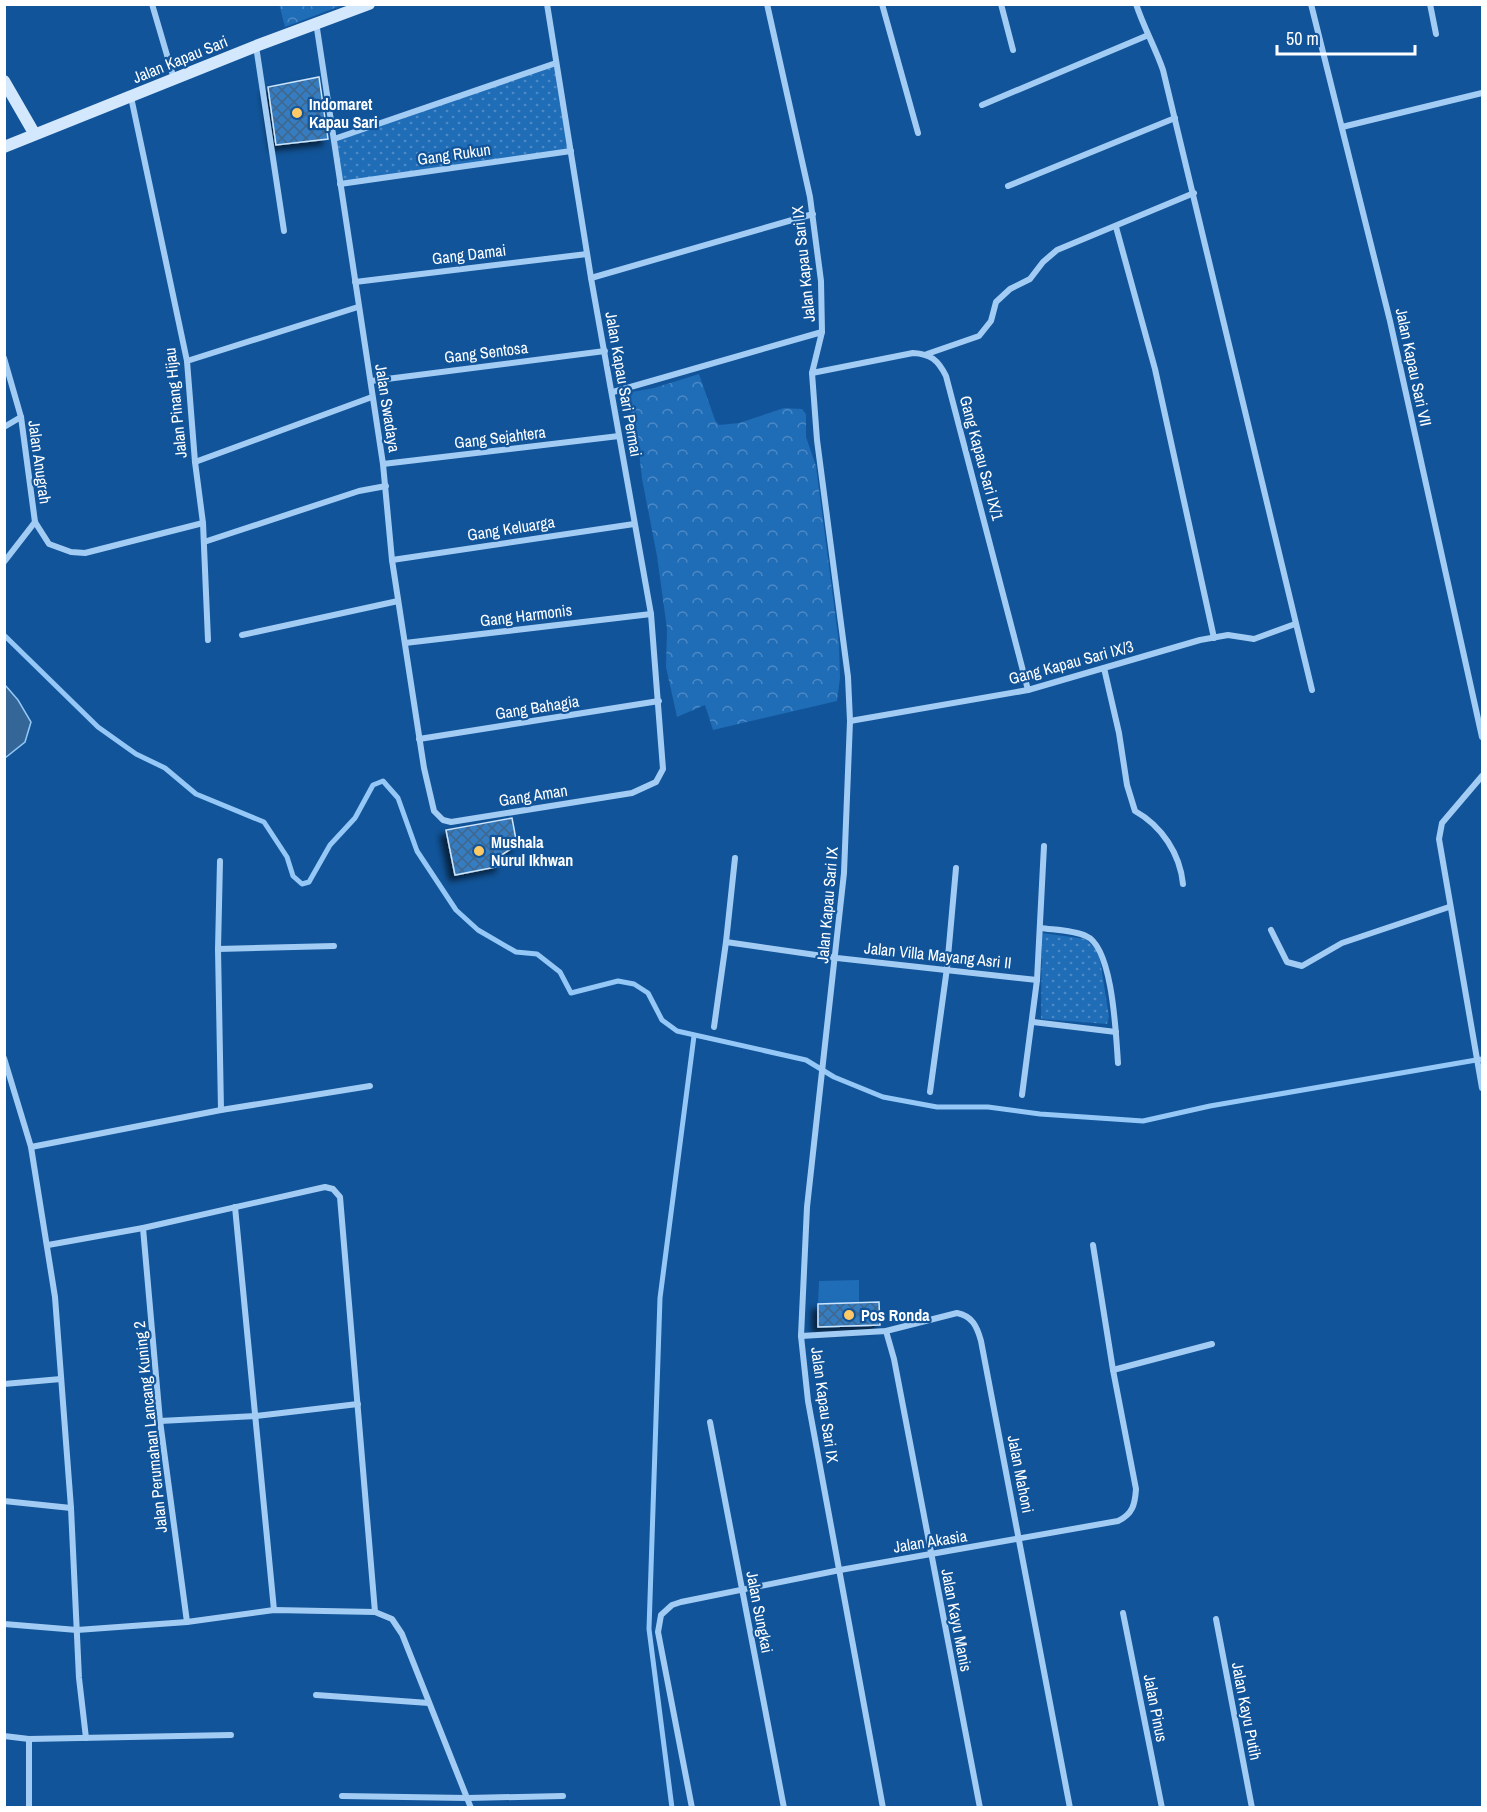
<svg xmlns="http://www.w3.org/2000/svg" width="1487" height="1812" font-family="'Archivo Narrow',sans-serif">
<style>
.green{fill:url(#green-dots)}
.forest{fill:url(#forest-crowns)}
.pitch{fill:#1f6cb7}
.water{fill:#356698;stroke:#95c8f7;stroke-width:1.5}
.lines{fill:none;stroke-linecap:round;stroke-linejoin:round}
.stream{stroke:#95c8f7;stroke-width:5}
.building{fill:url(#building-cross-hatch);stroke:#cbe5fe;stroke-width:1.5;filter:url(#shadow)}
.street{stroke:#a3ccf4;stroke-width:6}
.secondary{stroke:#d3e7fd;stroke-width:12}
.poi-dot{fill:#ffca66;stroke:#115499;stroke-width:2}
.labels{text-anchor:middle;stroke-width:4.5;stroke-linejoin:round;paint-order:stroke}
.street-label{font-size:16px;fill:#fff;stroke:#115499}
.poi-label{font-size:16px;font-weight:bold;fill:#fff;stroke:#115499;text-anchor:start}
</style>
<defs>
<pattern id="green-dots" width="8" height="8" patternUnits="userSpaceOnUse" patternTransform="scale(1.5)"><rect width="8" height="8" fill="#1f6cb7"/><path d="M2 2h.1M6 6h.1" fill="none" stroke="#4c89c5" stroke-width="1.8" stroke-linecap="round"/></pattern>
<pattern id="forest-crowns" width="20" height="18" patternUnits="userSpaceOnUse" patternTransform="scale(1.5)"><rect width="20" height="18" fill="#1f6cb7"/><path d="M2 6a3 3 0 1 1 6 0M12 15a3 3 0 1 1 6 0" fill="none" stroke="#4c89c5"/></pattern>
<pattern id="building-cross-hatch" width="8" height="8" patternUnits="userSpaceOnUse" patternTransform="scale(1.5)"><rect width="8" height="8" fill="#347bc0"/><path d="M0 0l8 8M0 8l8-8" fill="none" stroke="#3f668c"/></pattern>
<filter id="shadow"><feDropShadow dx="-5.5" dy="5.5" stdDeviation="3" flood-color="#0009"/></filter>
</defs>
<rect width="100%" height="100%" fill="#115499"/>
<!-- green -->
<g class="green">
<path d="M 556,63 L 571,151 L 340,184 L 334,139 Z"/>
<path d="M 1042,933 L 1086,939 L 1099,953 L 1109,1017 L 1107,1024 L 1041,1019 Z"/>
</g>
<!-- forest -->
<g class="forest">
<path d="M 279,4 L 343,4 L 343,5 L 285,27 Z"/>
<path d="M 699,374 L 715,420 L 719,425 L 739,423 L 784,408 L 802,409 L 806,414 L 806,437 L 816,466 L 839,643 L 840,678 L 837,701 L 713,730 L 705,705 L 677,717 L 666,667 L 667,629 L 657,556 L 642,479 L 636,425 L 627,404 L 626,393 L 654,388 Z"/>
</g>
<!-- pitch -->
<path class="pitch" d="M 859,1280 L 859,1303 L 818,1304 L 819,1281 Z"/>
<!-- water -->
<path class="water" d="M 5,685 L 18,700 L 31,722 L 25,742 L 5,758 Z"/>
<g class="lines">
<!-- stream -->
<g class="stream">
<path d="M 4,635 L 98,727 L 136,754 L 165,768 L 196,794 L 264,822 L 287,857 L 293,876 L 302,884 L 309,882 L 330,845 L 355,818 L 373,785 L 383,781 L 398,798 L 417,851 L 456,910 L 478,930 L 516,952 L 537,954 L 560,972 L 571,993 L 618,981 L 634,984 L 648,993 L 662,1020 L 677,1031 L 806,1060 L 834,1077 L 883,1097 L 937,1107 L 988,1107 L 1040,1114 L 1143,1121 L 1210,1106 L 1482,1059"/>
<path d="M 672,1808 L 649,1629 L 660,1298 L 694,1036"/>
</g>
</g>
<!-- building -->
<g class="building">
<path d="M 319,77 L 328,139 L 276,145 L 268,87 Z"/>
<path d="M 512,818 L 517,845 L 500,856 L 501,866 L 455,875 L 446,830 Z"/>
<path d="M 879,1302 L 880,1325 L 818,1327 L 818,1304 Z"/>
</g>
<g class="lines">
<!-- street -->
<g class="street">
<path d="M 152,4 L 174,79"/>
<path d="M 767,4 L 810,197 L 821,281 L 822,332 L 812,373 L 817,440 L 848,677 L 850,721 L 844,873 L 807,1207 L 801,1336 L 808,1401 L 883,1808"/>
<path d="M 882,4 L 918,133"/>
<path d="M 1001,4 L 1013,50"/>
<path d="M 1136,4 C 1144,28 1155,47 1163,70 L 1312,690"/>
<path d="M 1311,4 L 1390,321 L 1482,737"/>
<path d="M 1430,4 L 1436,34"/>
<path d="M 316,22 L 383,464 L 392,560 L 424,768 L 434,811 L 443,820 L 451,822 L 632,793 L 656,782 L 663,769 L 651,614 L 591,278 L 547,4"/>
<path d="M 256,46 L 284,231"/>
<path d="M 131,97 L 187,361 L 195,462 L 203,523 L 208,640"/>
<path d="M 982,105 L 1146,36"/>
<path d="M 1342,127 L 1482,93"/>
<path d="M 334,139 L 556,63"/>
<path d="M 340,184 L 571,151"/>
<path d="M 1008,186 L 1175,118"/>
<path d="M 1116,227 L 1155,369 L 1214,638"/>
<path d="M 591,278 L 813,214"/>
<path d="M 355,282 L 587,254"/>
<path d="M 927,354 L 979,336 L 991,321 L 996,302 L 1010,289 L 1030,279 L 1043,262 L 1057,250 L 1194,193"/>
<path d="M 4,358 L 21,417 L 35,522 L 49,544 L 71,552 L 85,553 L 203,523"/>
<path d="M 187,361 L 358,307"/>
<path d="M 812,373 L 913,353 C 931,354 938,360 946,376 L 1028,690"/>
<path d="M 371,381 L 605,351"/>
<path d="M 613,392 L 822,332"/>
<path d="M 4,427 L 21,417"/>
<path d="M 195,462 L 372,397"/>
<path d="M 383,464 L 619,436"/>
<path d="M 204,542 L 359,491 L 386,486"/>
<path d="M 392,560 L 634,524"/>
<path d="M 4,562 L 35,522"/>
<path d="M 242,635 L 398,601"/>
<path d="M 405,643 L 651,614"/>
<path d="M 1104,668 L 1119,733 L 1127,785 L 1135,811 C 1162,826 1180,854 1183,884"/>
<path d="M 850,721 L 1028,690 L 1200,640 L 1228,635 L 1254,639 L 1295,624"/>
<path d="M 419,739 L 659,701"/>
<path d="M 1482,776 L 1442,823 L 1439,839 L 1482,1088"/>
<path d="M 735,858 L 726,942 L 837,958 L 1037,980"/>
<path d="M 1040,928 C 1054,930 1073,930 1086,936 C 1113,947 1116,1036 1118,1063"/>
<path d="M 1271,930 L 1287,962 L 1302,966 L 1342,943 L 1449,907"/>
<path d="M 218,949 L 334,946"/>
<path d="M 1033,1022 L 1116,1032"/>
<path d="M 714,1027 L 726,942"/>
<path d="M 4,1058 L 31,1147 L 55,1297 L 71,1508 L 79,1678 L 86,1738"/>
<path d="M 930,1092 L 947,968 L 956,868"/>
<path d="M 1022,1095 L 1037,980 L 1044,846"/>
<path d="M 221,1110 L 370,1086"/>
<path d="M 31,1147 L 221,1110 L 218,949 L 220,861"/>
<path d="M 235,1207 L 274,1610"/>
<path d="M 143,1228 L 160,1421 L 187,1622"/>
<path d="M 48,1245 L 143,1228 L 325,1187 L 333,1189 L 340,1197 L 375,1612"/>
<path d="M 886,1331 L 894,1359 L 980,1808"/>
<path d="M 801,1336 L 886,1331 L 957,1313 C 972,1316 977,1326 981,1341 L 1070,1808"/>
<path d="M 1113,1370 L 1212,1344"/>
<path d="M 4,1384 L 61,1379"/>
<path d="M 160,1421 L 256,1416 L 358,1404"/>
<path d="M 710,1422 L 784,1808"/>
<path d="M 4,1501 L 71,1508"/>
<path d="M 1123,1613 L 1162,1808"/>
<path d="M 1216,1619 L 1252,1808"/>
<path d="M 4,1624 L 77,1630 L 187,1622 L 274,1610 L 375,1612 L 392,1619 L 402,1634 L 471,1808"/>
<path d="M 316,1695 L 429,1703"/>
<path d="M 4,1736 L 29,1739 L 231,1735"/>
<path d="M 29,1739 L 29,1808"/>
<path d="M 342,1796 L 467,1798 L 563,1796"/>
<path d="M 692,1808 L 658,1632 L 661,1615 L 672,1605 L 681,1602 L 840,1570 L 1118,1521 C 1133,1514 1135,1504 1136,1489 L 1113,1370 L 1093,1245"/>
</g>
<!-- secondary -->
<g class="secondary">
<path d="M 4,81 L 34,133"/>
<path d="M 4,147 L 256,46 L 369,4"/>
</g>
</g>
<!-- markers -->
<g class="poi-dot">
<circle cx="297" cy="113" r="6"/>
<circle cx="479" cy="851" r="6"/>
<circle cx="849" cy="1315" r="6"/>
</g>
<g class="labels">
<!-- street labels -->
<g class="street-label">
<text transform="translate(180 59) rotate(-22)" y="6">Jalan Kapau Sari</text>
<text transform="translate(454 154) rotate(-8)" y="6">Gang Rukun</text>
<text transform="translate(469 254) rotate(-7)" y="6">Gang Damai</text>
<text transform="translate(803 264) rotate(-96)" y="6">Jalan Kapau Sari IX</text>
<text transform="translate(486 352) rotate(-7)" y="6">Gang Sentosa</text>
<text transform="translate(1414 367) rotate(78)" y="6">Jalan Kapau Sari VII</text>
<text transform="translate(624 384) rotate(80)" y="6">Jalan Kapau Sari Permai</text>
<text transform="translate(175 403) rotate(-96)" y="6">Jalan Pinang Hijau</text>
<text transform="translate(388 408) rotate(81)" y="6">Jalan Swadaya</text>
<text transform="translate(500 437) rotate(-7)" y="6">Gang Sejahtera</text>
<text transform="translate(982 458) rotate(75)" y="6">Gang Kapau Sari IX/1</text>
<text transform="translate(40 462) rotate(82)" y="6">Jalan Anugrah</text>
<text transform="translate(511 528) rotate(-9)" y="6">Gang Keluarga</text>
<text transform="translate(526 615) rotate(-7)" y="6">Gang Harmonis</text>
<text transform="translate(1071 662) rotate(-15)" y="6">Gang Kapau Sari IX/3</text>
<text transform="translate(537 707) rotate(-9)" y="6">Gang Bahagia</text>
<text transform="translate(533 795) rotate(-9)" y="6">Gang Aman</text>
<text transform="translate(827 905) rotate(-85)" y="6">Jalan Kapau Sari IX</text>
<text transform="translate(938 955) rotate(6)" y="6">Jalan Villa Mayang Asri II</text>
<text transform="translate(825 1405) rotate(82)" y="6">Jalan Kapau Sari IX</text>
<text transform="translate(150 1427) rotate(-96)" y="6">Jalan Perumahan Lancang Kuning 2</text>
<text transform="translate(1021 1474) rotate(79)" y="6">Jalan Mahoni</text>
<text transform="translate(930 1541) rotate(-9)" y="6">Jalan Akasia</text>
<text transform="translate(760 1612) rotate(79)" y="6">Jalan Sungkai</text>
<text transform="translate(957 1620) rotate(79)" y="6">Jalan Kayu Manis</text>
<text transform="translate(1156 1708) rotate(79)" y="6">Jalan Pinus</text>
<text transform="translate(1247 1711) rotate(79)" y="6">Jalan Kayu Putih</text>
</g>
<!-- poi labels -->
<g class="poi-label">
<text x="309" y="110">Indomaret<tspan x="309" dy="18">Kapau Sari</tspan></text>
<text x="491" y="848">Mushala<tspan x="491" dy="18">Nurul Ikhwan</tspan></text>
<text x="861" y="1321">Pos Ronda</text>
</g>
</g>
<!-- border -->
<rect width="1487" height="1812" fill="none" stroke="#ffffff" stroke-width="12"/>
<!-- scale -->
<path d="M1277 45v9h138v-9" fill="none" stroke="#ffffff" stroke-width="3"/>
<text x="1286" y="45" font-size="18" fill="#ffffff" stroke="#115499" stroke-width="4.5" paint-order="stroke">50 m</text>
</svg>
